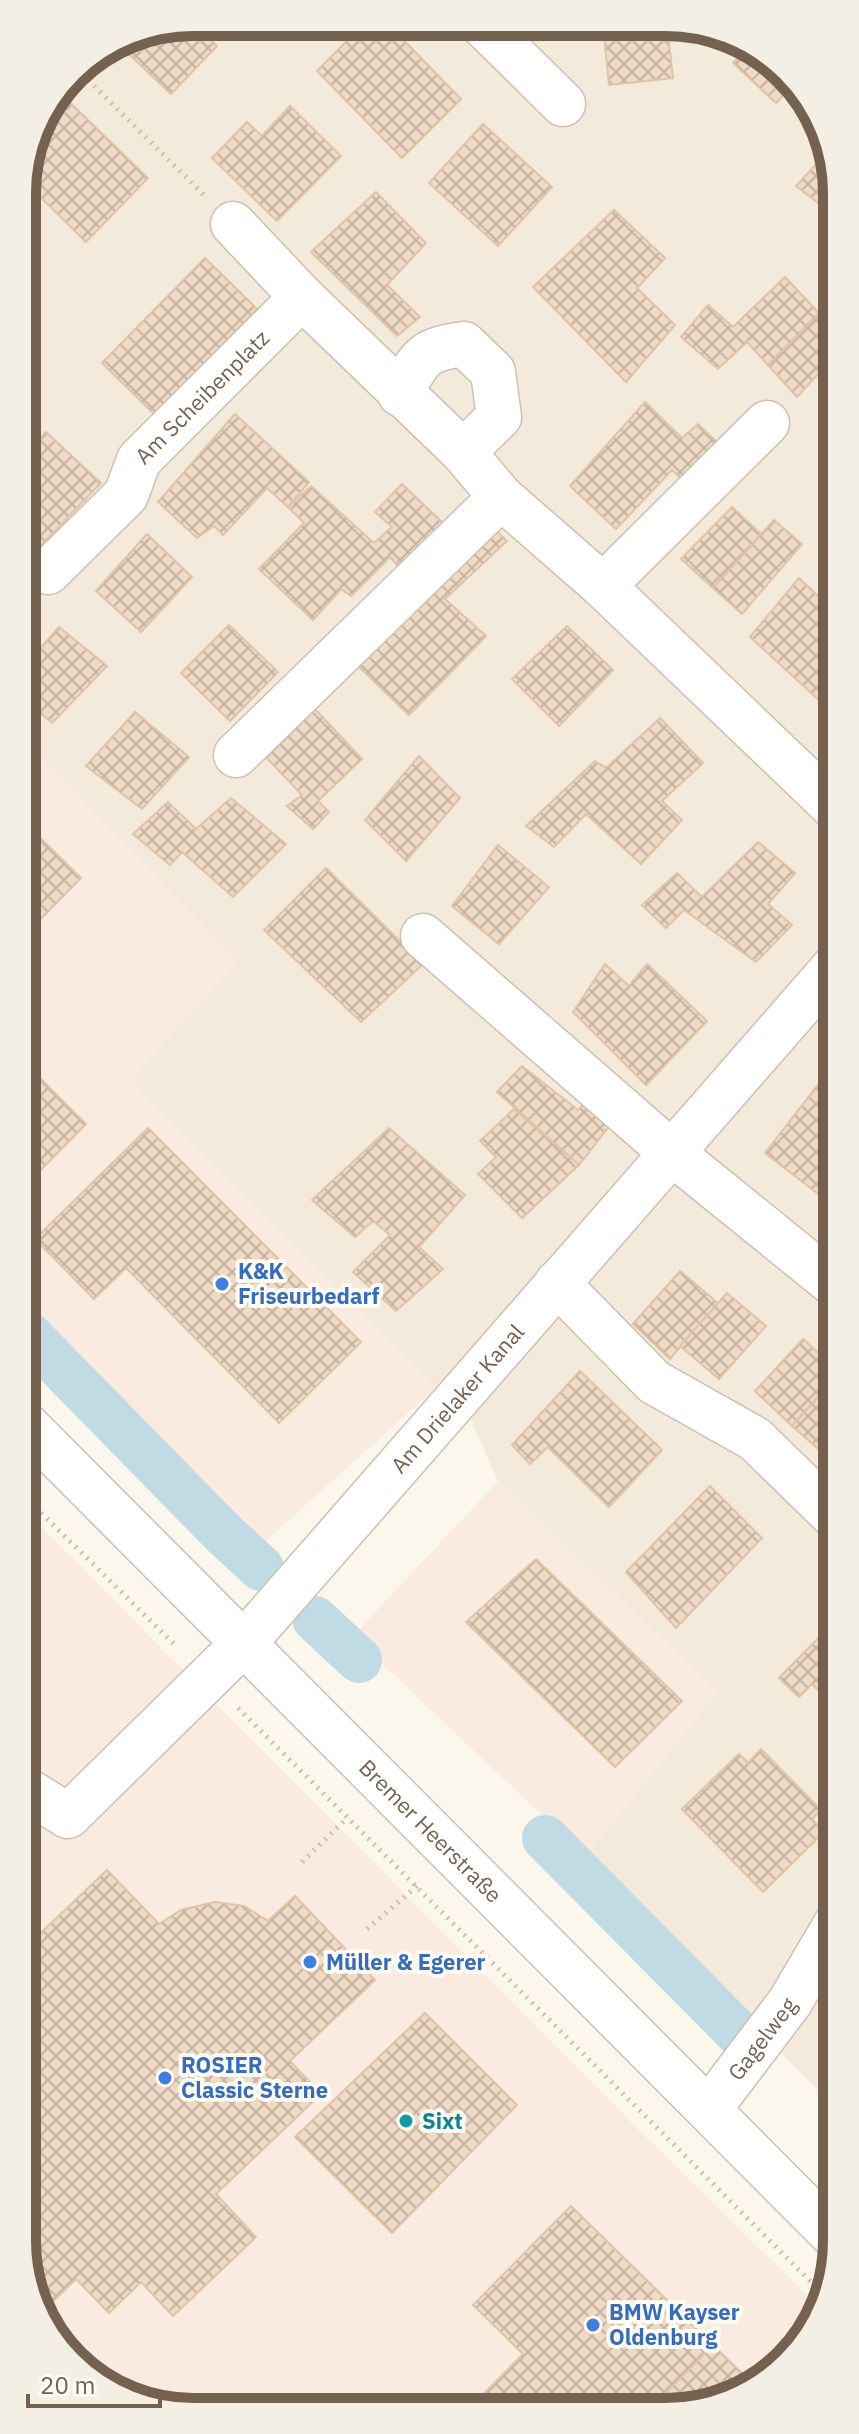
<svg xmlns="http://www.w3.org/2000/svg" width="859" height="2434" font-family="'IBM Plex Sans',sans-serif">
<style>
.residential{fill:#f3eadb}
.commercial{fill:#faebe1}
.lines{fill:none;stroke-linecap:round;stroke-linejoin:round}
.canal{stroke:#c1dbe4;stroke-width:46}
.building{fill:url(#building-cross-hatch);stroke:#e0c3a7;stroke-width:2}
.minor-casing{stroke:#cdc0b2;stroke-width:47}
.path{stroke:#d4bea8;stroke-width:5;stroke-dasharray:2 6;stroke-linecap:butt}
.minor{stroke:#fff;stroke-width:44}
.shop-dot{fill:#3f7fe0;stroke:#fefbf2;stroke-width:3}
.culture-dot{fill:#0f9aa8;stroke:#fefbf2;stroke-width:3}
.labels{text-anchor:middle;stroke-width:8;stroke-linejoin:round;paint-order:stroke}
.street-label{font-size:22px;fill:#756150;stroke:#fefbf2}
.shop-label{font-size:22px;font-weight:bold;fill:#366cbe;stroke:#fefbf2;text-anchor:start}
.culture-label{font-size:22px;font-weight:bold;fill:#0d838f;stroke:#fefbf2;text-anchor:start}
.rim{fill:none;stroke:#756150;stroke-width:10}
</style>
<defs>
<pattern id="building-cross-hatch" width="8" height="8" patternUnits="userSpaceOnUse" patternTransform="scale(2)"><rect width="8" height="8" fill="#efdac6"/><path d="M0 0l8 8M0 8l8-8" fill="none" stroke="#c6b4a3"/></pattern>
</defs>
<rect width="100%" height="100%" fill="#fbf7ec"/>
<!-- residential -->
<path class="residential" d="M 193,22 L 699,25 L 787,73 L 834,160 L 836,2108 L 585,1856 L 717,1692 L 498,1481 L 471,1420 L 436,1388 L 129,1080 L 237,961 L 23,740 L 22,182 L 39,118 L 80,65 L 128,35 Z"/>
<!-- commercial -->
<g class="commercial">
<path d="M 23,740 L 238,961 L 130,1081 L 436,1388 L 261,1545 L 24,1313 Z"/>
<path d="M 498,1481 L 717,1692 L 585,1856 L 353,1636 Z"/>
<path d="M 24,1510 L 645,2136 L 815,2303 L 795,2353 L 699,2409 L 160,2409 L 72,2361 L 25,2274 Z"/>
</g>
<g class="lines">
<!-- canal -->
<g class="canal">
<path d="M 24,1330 L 223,1533 L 261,1568"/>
<path d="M 315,1619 L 359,1660"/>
<path d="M 545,1838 L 743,2038"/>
</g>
</g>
<!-- building -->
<g class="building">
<path d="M 192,22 L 217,46 L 171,94 L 116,42 L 128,35 Z"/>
<path d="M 365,23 L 387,23 L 461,99 L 402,158 L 317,71 Z"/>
<path d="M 603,25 L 667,25 L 673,78 L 609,85 Z"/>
<path d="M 745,50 L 787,73 L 806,109 L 787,91 L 776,103 L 733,63 Z"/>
<path d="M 59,92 L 148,178 L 86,242 L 23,180 L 39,118 Z"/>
<path d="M 290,106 L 341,156 L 277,221 L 212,158 L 247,122 L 262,136 Z"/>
<path d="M 483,124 L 552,187 L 498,246 L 429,183 Z"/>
<path d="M 829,150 L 834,160 L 834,215 L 796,186 Z"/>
<path d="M 376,192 L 426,243 L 387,285 L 420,317 L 397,336 L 311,252 Z"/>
<path d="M 614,210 L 665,258 L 637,288 L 675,325 L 626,382 L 533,287 Z"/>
<path d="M 205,258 L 257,309 L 154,414 L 102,363 Z"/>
<path d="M 785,277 L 819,313 L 768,365 L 747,342 L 718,369 L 681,337 L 708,305 L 733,327 Z"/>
<path d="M 819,313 L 834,328 L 834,384 L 820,372 L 797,397 L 768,365 Z"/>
<path d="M 645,402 L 682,438 L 698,424 L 724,449 L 689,485 L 672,470 L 616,529 L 570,486 Z"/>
<path d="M 235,414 L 309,482 L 288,507 L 267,488 L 223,535 L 214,526 L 197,538 L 158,502 Z"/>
<path d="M 46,432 L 101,483 L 27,560 L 23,556 L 23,456 Z"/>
<path d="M 402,484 L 445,525 L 400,568 L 390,557 L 351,596 L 341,589 L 313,620 L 259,569 L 304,523 L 288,507 L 311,486 L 374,543 L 392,527 L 375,512 Z"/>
<path d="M 732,507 L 761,534 L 713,588 L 681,559 Z"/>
<path d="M 485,520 L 507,541 L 445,599 L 486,636 L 409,715 L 355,663 Z"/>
<path d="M 774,520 L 802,544 L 742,614 L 713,588 Z"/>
<path d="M 147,534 L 192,577 L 141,632 L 96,591 Z"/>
<path d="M 799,578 L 834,611 L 834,714 L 750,637 Z"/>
<path d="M 229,625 L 278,672 L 230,721 L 181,673 Z"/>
<path d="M 567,626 L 613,670 L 559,726 L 512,679 Z"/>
<path d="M 59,627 L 107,666 L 52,723 L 23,699 L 23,668 Z"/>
<path d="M 314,708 L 362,759 L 318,801 L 329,812 L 313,829 L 287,806 L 302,795 L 264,755 Z"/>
<path d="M 135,712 L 189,757 L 142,809 L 86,766 Z"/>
<path d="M 660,718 L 703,763 L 662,801 L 682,820 L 641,864 L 586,814 L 554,847 L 526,826 L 595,761 L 606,768 Z"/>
<path d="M 419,756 L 460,798 L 406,861 L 365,820 Z"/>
<path d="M 231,798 L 286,844 L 233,897 L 182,852 L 170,865 L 133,834 L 168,802 L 196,829 Z"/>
<path d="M 23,821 L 81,878 L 23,937 Z"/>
<path d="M 758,842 L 795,873 L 768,904 L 792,925 L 756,962 L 684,910 L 666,928 L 642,905 L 677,873 L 702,897 Z"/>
<path d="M 498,845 L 549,887 L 499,944 L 452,906 Z"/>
<path d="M 326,868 L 423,964 L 361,1022 L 264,930 Z"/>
<path d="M 605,964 L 629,986 L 647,964 L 707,1021 L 646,1085 L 573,1012 Z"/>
<path d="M 24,1062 L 86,1124 L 24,1187 Z"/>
<path d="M 522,1066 L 578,1110 L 589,1099 L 613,1121 L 579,1165 L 497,1092 Z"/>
<path d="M 821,1081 L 835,1092 L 834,1206 L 765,1153 Z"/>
<path d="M 514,1109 L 579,1165 L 522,1218 L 478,1174 L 496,1157 L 480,1141 Z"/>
<path d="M 148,1128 L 361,1342 L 279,1423 L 126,1268 L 94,1299 L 35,1239 Z"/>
<path d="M 389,1128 L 465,1195 L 419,1247 L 443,1269 L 396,1311 L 353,1272 L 390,1235 L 373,1221 L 355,1237 L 312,1200 Z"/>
<path d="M 680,1271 L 718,1303 L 670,1359 L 633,1324 Z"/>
<path d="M 727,1293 L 766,1326 L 719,1379 L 680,1346 Z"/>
<path d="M 803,1339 L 835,1368 L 835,1378 L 792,1426 L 755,1391 Z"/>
<path d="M 580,1371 L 662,1450 L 609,1507 L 548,1447 L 530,1464 L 512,1445 Z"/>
<path d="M 835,1378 L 835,1440 L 823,1453 L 792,1426 Z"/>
<path d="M 710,1486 L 762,1538 L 676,1628 L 626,1572 Z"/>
<path d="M 536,1559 L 682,1701 L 615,1767 L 466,1622 Z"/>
<path d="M 836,1620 L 836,1707 L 812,1684 L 799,1697 L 779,1678 Z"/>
<path d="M 761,1749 L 821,1810 L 812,1819 L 824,1832 L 763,1892 L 682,1809 L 739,1754 L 748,1763 Z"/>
<path d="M 107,1870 L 159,1924 L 181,1910 L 215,1902 L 244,1906 L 268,1921 L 295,1896 L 375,1980 L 290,2061 L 321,2094 L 216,2194 L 256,2237 L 173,2316 L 141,2282 L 109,2313 L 76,2279 L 44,2310 L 25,2274 L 25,2028 L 29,2024 L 25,2020 L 25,1948 Z"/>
<path d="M 425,2013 L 517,2105 L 392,2233 L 295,2137 Z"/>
<path d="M 571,2206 L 713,2345 L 650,2409 L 469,2409 L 523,2354 L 473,2305 Z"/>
<path d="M 713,2345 L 749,2380 L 699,2409 L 650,2409 Z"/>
</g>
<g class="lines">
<defs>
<g id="minor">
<path d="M 482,24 L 563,104"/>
<path d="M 233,224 L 302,297 L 463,452 L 501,497 L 603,586 L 835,808"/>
<path d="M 400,394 C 421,357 421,350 464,344 L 493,372 L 499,417 L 463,452"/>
<path id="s1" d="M 48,572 L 126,495 L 139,460 L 302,297"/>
<path d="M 603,586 L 767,423"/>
<path d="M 236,755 L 501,497"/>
<path d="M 423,936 L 672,1153 L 835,1285"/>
<path d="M 557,1283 L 654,1382 L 755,1439 L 836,1518"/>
<path id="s2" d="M 24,1423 L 837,2239"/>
<path id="s3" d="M 25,1789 L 68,1816 L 244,1643 L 835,966"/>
<path id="s4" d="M 709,2109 L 790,2002 L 836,1924"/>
</g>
</defs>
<!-- minor casing -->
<use href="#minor" class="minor-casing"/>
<!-- path -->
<g class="path">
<path d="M 77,69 L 204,195"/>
<path d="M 24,1367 L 37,1380"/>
<path d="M 24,1496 L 177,1647"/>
<path d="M 238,1708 L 820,2291"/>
<path d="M 302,1862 L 348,1817"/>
<path d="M 367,1929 L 417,1886"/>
</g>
<!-- minor -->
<use href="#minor" class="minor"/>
</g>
<!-- markers -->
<g class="shop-dot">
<circle cx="222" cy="1284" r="8"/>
<circle cx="310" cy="1962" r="8"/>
<circle cx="165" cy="2078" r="8"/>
<circle cx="593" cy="2325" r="8"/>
</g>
<circle class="culture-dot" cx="406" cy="2121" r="8"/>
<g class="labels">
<!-- street labels -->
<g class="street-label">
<text dy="8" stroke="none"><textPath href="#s1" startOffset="236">Am Scheibenplatz</textPath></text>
<text dy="8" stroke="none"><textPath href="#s3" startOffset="622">Am Drielaker Kanal</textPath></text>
<text dy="8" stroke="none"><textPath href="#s2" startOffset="576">Bremer Heerstraße</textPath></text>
<text dy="8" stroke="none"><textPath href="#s4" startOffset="88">Gagelweg</textPath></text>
</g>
<!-- shop labels -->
<g class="shop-label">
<text x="238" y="1279">K&amp;K<tspan x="238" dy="25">Friseurbedarf</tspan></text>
<text x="326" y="1970">Müller &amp; Egerer</text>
<text x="181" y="2073">ROSIER<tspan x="181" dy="25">Classic Sterne</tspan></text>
<text x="609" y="2320">BMW Kayser<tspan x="609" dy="25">Oldenburg</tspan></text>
</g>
<!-- culture labels -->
<g class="culture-label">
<text x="422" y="2129">Sixt</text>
</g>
</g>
<!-- crop -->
<path d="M0 0H859V2434H0ZM193 36H666A157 157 0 0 1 823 193V2241A157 157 0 0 1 666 2398H193A157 157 0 0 1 36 2241V193A157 157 0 0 1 193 36Z" fill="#f3efe5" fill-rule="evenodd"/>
<path class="rim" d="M193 36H666A157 157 0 0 1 823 193V2241A157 157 0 0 1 666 2398H193A157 157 0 0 1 36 2241V193A157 157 0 0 1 193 36Z"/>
<!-- scale -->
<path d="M28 2394v12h132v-12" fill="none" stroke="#756150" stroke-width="4"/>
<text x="40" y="2394" font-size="24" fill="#756150" stroke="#fefbf2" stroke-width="6" paint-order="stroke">20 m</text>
</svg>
